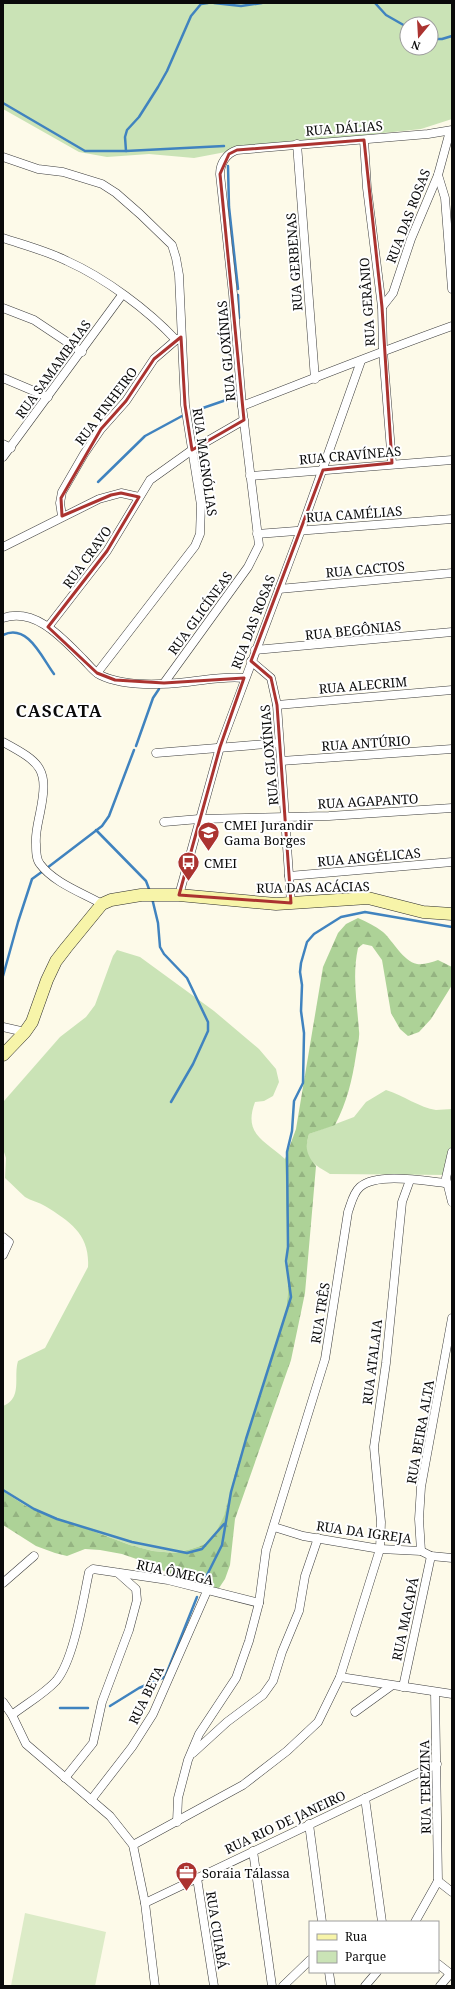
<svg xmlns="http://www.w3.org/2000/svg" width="455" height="1989" font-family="'Noto Serif',serif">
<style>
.green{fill:#cae3b6;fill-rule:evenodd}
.forest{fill:url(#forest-firs)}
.pitch{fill:#dcebc7}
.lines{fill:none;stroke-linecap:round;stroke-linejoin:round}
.stream{stroke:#4083bf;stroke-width:2.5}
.street-casing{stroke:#3d3d3d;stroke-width:9}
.secondary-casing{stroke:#2c2c2c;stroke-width:13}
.street{stroke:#fff;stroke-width:8}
.secondary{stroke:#f7f4a9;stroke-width:12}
.marked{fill:none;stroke:#ab3330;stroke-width:3;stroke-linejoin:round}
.labels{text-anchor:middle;stroke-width:4;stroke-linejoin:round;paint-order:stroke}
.street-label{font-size:13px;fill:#0a0a0a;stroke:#fff}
.poi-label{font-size:13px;fill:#0a0a0a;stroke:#fff;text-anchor:start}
.district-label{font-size:17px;font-weight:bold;letter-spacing:1px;fill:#0a0a0a;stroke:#fff}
</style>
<defs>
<pattern id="forest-firs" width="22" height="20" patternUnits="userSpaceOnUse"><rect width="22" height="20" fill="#add297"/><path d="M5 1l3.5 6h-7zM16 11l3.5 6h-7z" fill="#94b381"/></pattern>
</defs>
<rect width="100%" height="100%" fill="#fdfae9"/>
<!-- green -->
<g class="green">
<path d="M 3,3 L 452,3 L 452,119 L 421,129 L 252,147 L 194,158 L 149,154 L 107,157 L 79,152 L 3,109 ZM 407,24 L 431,24 L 431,48 L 407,48 Z"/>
<path d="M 117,950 L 140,957 L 214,1011 L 259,1049 L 276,1069 L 279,1082 L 273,1096 L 264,1101 L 255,1102 C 243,1134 264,1140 285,1159 L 288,1290 L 286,1312 L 263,1388 L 237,1465 L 224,1517 L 214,1536 L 203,1545 L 191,1549 L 175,1553 L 153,1551 L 130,1545 L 26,1506 L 3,1491 L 3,1406 C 23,1398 13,1377 18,1361 L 45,1348 L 88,1267 C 90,1235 71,1222 45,1206 C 39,1202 31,1201 25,1197 C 18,1191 12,1184 5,1178 L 6,1158 L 3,1149 L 4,1101 L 60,1037 L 86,1017 L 95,1005 L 113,956 Z"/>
<path d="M 386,1090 C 403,1095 420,1108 436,1110 C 441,1110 447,1109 452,1109 L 452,1175 L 330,1174 C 310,1162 302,1158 309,1134 L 354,1117 L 366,1102 Z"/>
</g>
<!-- forest -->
<path class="forest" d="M 358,918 C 367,922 375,926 383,932 C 393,941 403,961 417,964 C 424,965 432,962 438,960 L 452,967 L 452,985 L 431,1019 L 419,1032 L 408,1036 L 400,1029 L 391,1013 L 382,960 L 372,946 L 363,944 L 358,948 C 352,976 357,1002 359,1031 C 360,1038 357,1047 356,1055 C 352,1081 347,1102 335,1125 L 309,1134 C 305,1148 306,1154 316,1166 L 305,1293 L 291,1360 L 235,1519 L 230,1565 L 225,1579 L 219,1588 L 206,1591 L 192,1586 L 151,1564 L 122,1554 L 100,1550 L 85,1549 L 67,1556 L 55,1553 L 36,1546 L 3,1525 L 3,1491 L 26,1506 L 130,1545 L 153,1551 L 175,1553 L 191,1549 L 203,1545 L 214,1536 L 224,1516 L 237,1465 L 263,1388 L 286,1312 L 288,1290 L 285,1159 L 296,1129 L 323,967 L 338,933 L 346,924 Z"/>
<!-- pitch -->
<path class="pitch" d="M 25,1913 L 106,1932 L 95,1986 L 11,1986 Z"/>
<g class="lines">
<!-- stream -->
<g class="stream">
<path d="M 214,3 L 241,6 L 262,3"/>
<path d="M 375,3 L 386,15 L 407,27"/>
<path d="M 431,39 L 442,39 L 452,36"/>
<path d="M 3,103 L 85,151 L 126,151 L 224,146"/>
<path d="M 126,151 L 125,137 L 127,130 L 139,117 L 158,87 L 167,71 L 191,16 L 201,4 L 208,3"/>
<path d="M 228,166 L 229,207 L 238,289"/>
<path d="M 238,295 L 239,318"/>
<path d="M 197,410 L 232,398 L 239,392"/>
<path d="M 98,482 L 145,436 L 182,416"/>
<path d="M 3,635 C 28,623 42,658 54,674"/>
<path d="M 136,746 L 153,698 L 159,689"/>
<path d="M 96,830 L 146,881 L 149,889"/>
<path d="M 47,868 L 102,826 L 109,816 L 134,750"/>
<path d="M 152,898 L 158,923 L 160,947 L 164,954 L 187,978 L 208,1022 L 208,1031 L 193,1064 L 171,1102"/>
<path d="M 3,976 L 18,922 L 32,879 L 43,871"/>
<path d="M 3,1490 L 34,1509 L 57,1519 L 132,1542 L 187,1553 L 202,1549 L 224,1524"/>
<path d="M 201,1587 L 222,1545 L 231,1492 L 246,1439 L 291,1297 L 286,1261 L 288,1247 L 287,1152 L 292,1131 L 294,1101 L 303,1083 L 304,1033 L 301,1011 L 302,985 L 300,972 L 301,963 L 307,942 L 314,934 L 341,917 L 365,912 L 452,927"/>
<path d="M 110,1706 L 139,1688 L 165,1677 L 197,1597"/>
<path d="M 60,1708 L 88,1708"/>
</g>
<defs>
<g id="street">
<path d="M 364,140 L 367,188 L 382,307 L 383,351 L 392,463"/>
<path d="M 297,144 L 315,379"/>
<path d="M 3,157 L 38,169 L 63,172 L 102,184 L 116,193 L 140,214 L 172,245 L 176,258 L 179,275 L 185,405 L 201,505 L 200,534 L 195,546 L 97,673"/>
<path d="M 438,175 L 445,198 L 452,289"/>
<path d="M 3,238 C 24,245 47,251 67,261 C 105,278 148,310 176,340 L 180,338"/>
<path d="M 382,307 L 393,293 L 411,239 L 438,175 L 450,131"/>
<path d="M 3,308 L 34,320 L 82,352"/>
<path d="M 3,378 L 48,397"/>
<path d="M 242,406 C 312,379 382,351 452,326"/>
<path d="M 3,444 L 11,448"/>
<path d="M 3,457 L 122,295"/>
<path d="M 250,476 L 452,460"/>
<path d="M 62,516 L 60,503 L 62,492 L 84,454 L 101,429 L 126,401 L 154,359 L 176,340"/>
<path d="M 257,534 L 452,519"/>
<path d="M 3,547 L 99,499 L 121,493 L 139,497"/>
<path d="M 279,589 L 452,573"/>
<path d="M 3,618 C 36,607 63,639 84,660 C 89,665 94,672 100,675 C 124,687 160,685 187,682 C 206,680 225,676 244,678"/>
<path d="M 48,627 L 107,551 L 150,480 L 192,450 L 244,420"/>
<path d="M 255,650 L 452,632"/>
<path d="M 251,661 L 271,678 L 277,705 L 291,903"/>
<path d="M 164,683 L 248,567 L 259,545 L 242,406 L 233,294 L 220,174 C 220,163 227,153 237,150 L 428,134 L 452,130"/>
<path d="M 277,705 L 452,690"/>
<path d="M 3,742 C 42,763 49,769 40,813 C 38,823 35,834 36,844 C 36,851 36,859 40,864 C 54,883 83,893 102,904"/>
<path d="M 156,753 L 279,743"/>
<path d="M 281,761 L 452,749"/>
<path d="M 164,822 L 199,819 L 329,816 L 452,808"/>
<path d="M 289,876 L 452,862"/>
<path d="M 179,895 L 220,747 L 301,530 L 361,361"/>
<path d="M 3,1027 L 25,1032"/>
<path d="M 452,1152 L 446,1178 L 452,1202"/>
<path d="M 3,1237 L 9,1242 L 3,1255"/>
<path d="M 274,1527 L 303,1536 L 380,1549 L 421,1551 L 431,1556 L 452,1558"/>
<path d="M 421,1551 L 419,1519 L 421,1487 L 452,1318"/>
<path d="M 3,1583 L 34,1556"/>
<path d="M 340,1677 L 452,1694"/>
<path d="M 403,1687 L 431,1556"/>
<path d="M 435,1692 L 438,1881"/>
<path d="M 3,1702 L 12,1715 L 26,1744 L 110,1816 L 133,1845 L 145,1903 L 155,1986"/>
<path d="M 355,1712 L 391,1686"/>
<path d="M 12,1715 C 26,1704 44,1694 56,1681 C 74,1660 83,1600 89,1572 L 93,1569 L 168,1580 L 259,1603"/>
<path d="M 193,1753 L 227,1722 L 263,1695 L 273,1681 L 282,1652 L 299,1611 L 305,1576 L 318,1538"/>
<path d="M 65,1778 L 93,1743 L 102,1702 L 129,1630 L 137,1600 L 136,1589 L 118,1573"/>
<path d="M 365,1798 L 382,1922"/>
<path d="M 91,1800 L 132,1747 L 153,1714 L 207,1591"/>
<path d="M 177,1822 L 178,1798 L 188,1760 L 199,1734 L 236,1678 L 249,1641 L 259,1603 L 266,1550 L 325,1359 L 348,1212 C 351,1204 353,1193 360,1187 C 377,1172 425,1181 446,1183"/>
<path d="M 309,1824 L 322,1922"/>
<path d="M 133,1845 L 243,1785 L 287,1751 L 318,1722 L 340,1677 L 380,1549 L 381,1522 L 374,1447 L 386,1363 L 402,1202 L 410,1180"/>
<path d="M 253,1851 L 272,1986"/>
<path d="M 197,1878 L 214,1986"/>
<path d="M 438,1881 L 452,1892"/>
<path d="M 145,1903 L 437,1764"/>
<path d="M 415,1922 L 438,1881"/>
<path d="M 438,1964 L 452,1975"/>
<path d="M 329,1972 L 331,1986"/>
<path d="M 283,1986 L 310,1960"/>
<path d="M 365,1986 L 377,1972"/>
<path d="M 440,1986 L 450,1974"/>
</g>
<path id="secondary" d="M 3,1055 L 25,1032 L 32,1022 L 47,980 L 56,961 L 66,948 L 102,904 L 111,900 L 141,895 L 179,895 L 276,904 L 368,898 L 423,912 L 452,914"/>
</defs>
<!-- street casing -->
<use href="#street" class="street-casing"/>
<!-- secondary casing -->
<use href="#secondary" class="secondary-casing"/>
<!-- street -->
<use href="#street" class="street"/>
<!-- secondary -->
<use href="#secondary" class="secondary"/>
</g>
<!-- marked area -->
<path class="marked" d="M 364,140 L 382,307 L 392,463 L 323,470 L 251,661 L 271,678 L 277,705 L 291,903 L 179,895 L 220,747 L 244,678 L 164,683 L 115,680 L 97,673 L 48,627 L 107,551 L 139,497 L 121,493 L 111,495 L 62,516 L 61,498 L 101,429 L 126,401 L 154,359 L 181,337 L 185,405 L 192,450 L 244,420 L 220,174 L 229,154 L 237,150 Z"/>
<!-- icons -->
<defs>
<symbol id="school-pin" viewBox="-11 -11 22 30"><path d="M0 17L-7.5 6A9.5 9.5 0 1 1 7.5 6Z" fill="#ab3330" stroke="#fff"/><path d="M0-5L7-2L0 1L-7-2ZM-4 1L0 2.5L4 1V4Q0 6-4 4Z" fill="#fff"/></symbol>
<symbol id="bus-pin" viewBox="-11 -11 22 30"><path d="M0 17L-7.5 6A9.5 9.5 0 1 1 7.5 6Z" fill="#ab3330" stroke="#fff"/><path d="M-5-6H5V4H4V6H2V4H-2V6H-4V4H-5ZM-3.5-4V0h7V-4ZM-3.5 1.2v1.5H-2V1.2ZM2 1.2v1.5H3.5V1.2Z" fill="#fff"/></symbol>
<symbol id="office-pin" viewBox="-11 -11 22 30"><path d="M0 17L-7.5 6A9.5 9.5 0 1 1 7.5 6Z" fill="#ab3330" stroke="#fff"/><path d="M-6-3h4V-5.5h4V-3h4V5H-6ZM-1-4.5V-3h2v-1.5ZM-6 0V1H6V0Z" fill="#fff"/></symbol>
</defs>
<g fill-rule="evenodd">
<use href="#school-pin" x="196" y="820" width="25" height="34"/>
<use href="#bus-pin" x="176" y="850" width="25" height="34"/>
<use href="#office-pin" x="174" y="1860" width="25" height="34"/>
</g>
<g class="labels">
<!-- street labels -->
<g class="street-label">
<text transform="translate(344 128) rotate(-4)" y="5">RUA DÁLIAS</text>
<text transform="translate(408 216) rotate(-69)" y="5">RUA DAS ROSAS</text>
<text transform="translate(294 262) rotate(-94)" y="5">RUA GERBENAS</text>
<text transform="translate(367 302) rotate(-94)" y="5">RUA GERÂNIO</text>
<text transform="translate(226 351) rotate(-95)" y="5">RUA GLOXÍNIAS</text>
<text transform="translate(53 369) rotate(-54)" y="5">RUA SAMAMBAIAS</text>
<text transform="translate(106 406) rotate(-53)" y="5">RUA PINHEIRO</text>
<text transform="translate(350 455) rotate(-5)" y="5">RUA CRAVÍNEAS</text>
<text transform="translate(205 462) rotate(82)" y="5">RUA MAGNÓLIAS</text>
<text transform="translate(354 514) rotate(-4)" y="5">RUA CAMÉLIAS</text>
<text transform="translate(87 557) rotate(-54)" y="5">RUA CRAVO</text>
<text transform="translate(365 569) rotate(-5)" y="5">RUA CACTOS</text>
<text transform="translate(200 613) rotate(-54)" y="5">RUA GLICÍNEAS</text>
<text transform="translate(253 622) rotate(-69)" y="5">RUA DAS ROSAS</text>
<text transform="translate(353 630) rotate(-6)" y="5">RUA BEGÔNIAS</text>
<text transform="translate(363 685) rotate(-5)" y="5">RUA ALECRIM</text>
<text transform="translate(366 743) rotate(-4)" y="5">RUA ANTÚRIO</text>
<text transform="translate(269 755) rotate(-95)" y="5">RUA GLOXÍNIAS</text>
<text transform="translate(368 801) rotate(-3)" y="5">RUA AGAPANTO</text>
<text transform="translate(369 857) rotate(-5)" y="5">RUA ANGÉLICAS</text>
<text transform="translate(313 887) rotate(-1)" y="5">RUA DAS ACÁCIAS</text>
<text transform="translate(320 1313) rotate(-81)" y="5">RUA TRÊS</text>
<text transform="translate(372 1362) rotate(-83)" y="5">RUA ATALAIA</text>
<text transform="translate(420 1432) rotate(-80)" y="5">RUA BEIRA ALTA</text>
<text transform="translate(364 1532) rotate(8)" y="5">RUA DA IGREJA</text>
<text transform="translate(175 1572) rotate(12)" y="5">RUA ÔMEGA</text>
<text transform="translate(405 1619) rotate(-78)" y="5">RUA MACAPÁ</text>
<text transform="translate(146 1695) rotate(-64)" y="5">RUA BETA</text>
<text transform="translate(425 1787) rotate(-91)" y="5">RUA TEREZINA</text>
<text transform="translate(285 1822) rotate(-25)" y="5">RUA RIO DE JANEIRO</text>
<text transform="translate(217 1930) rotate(81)" y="5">RUA CUIABÁ</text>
</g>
<!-- poi labels -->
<g class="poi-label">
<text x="224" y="830">CMEI Jurandir<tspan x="224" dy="15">Gama Borges</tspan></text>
<text x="204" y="868">CMEI</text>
<text x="202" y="1878">Soraia Tálassa</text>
</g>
<!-- district labels -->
<g class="district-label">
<text x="59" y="717">CASCATA</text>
</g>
</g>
<!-- border -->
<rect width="455" height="1989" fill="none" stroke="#0a0a0a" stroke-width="8"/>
<!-- legend -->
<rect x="309" y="1921" width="130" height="52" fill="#ffffff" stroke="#9d9d9d"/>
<rect x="317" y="1934" width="20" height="6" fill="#f7f4a9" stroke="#9d9d9d"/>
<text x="345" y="1941" font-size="12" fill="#0a0a0a">Rua</text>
<rect x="317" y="1951" width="20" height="12" fill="#cae3b6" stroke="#9d9d9d"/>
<text x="345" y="1961" font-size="12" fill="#0a0a0a">Parque</text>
<!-- north arrow -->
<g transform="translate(419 36) rotate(198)"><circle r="19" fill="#ffffff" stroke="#9d9d9d"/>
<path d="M0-3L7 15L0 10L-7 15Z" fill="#ab3330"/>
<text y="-6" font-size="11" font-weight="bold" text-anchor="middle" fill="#0a0a0a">N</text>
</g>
</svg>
